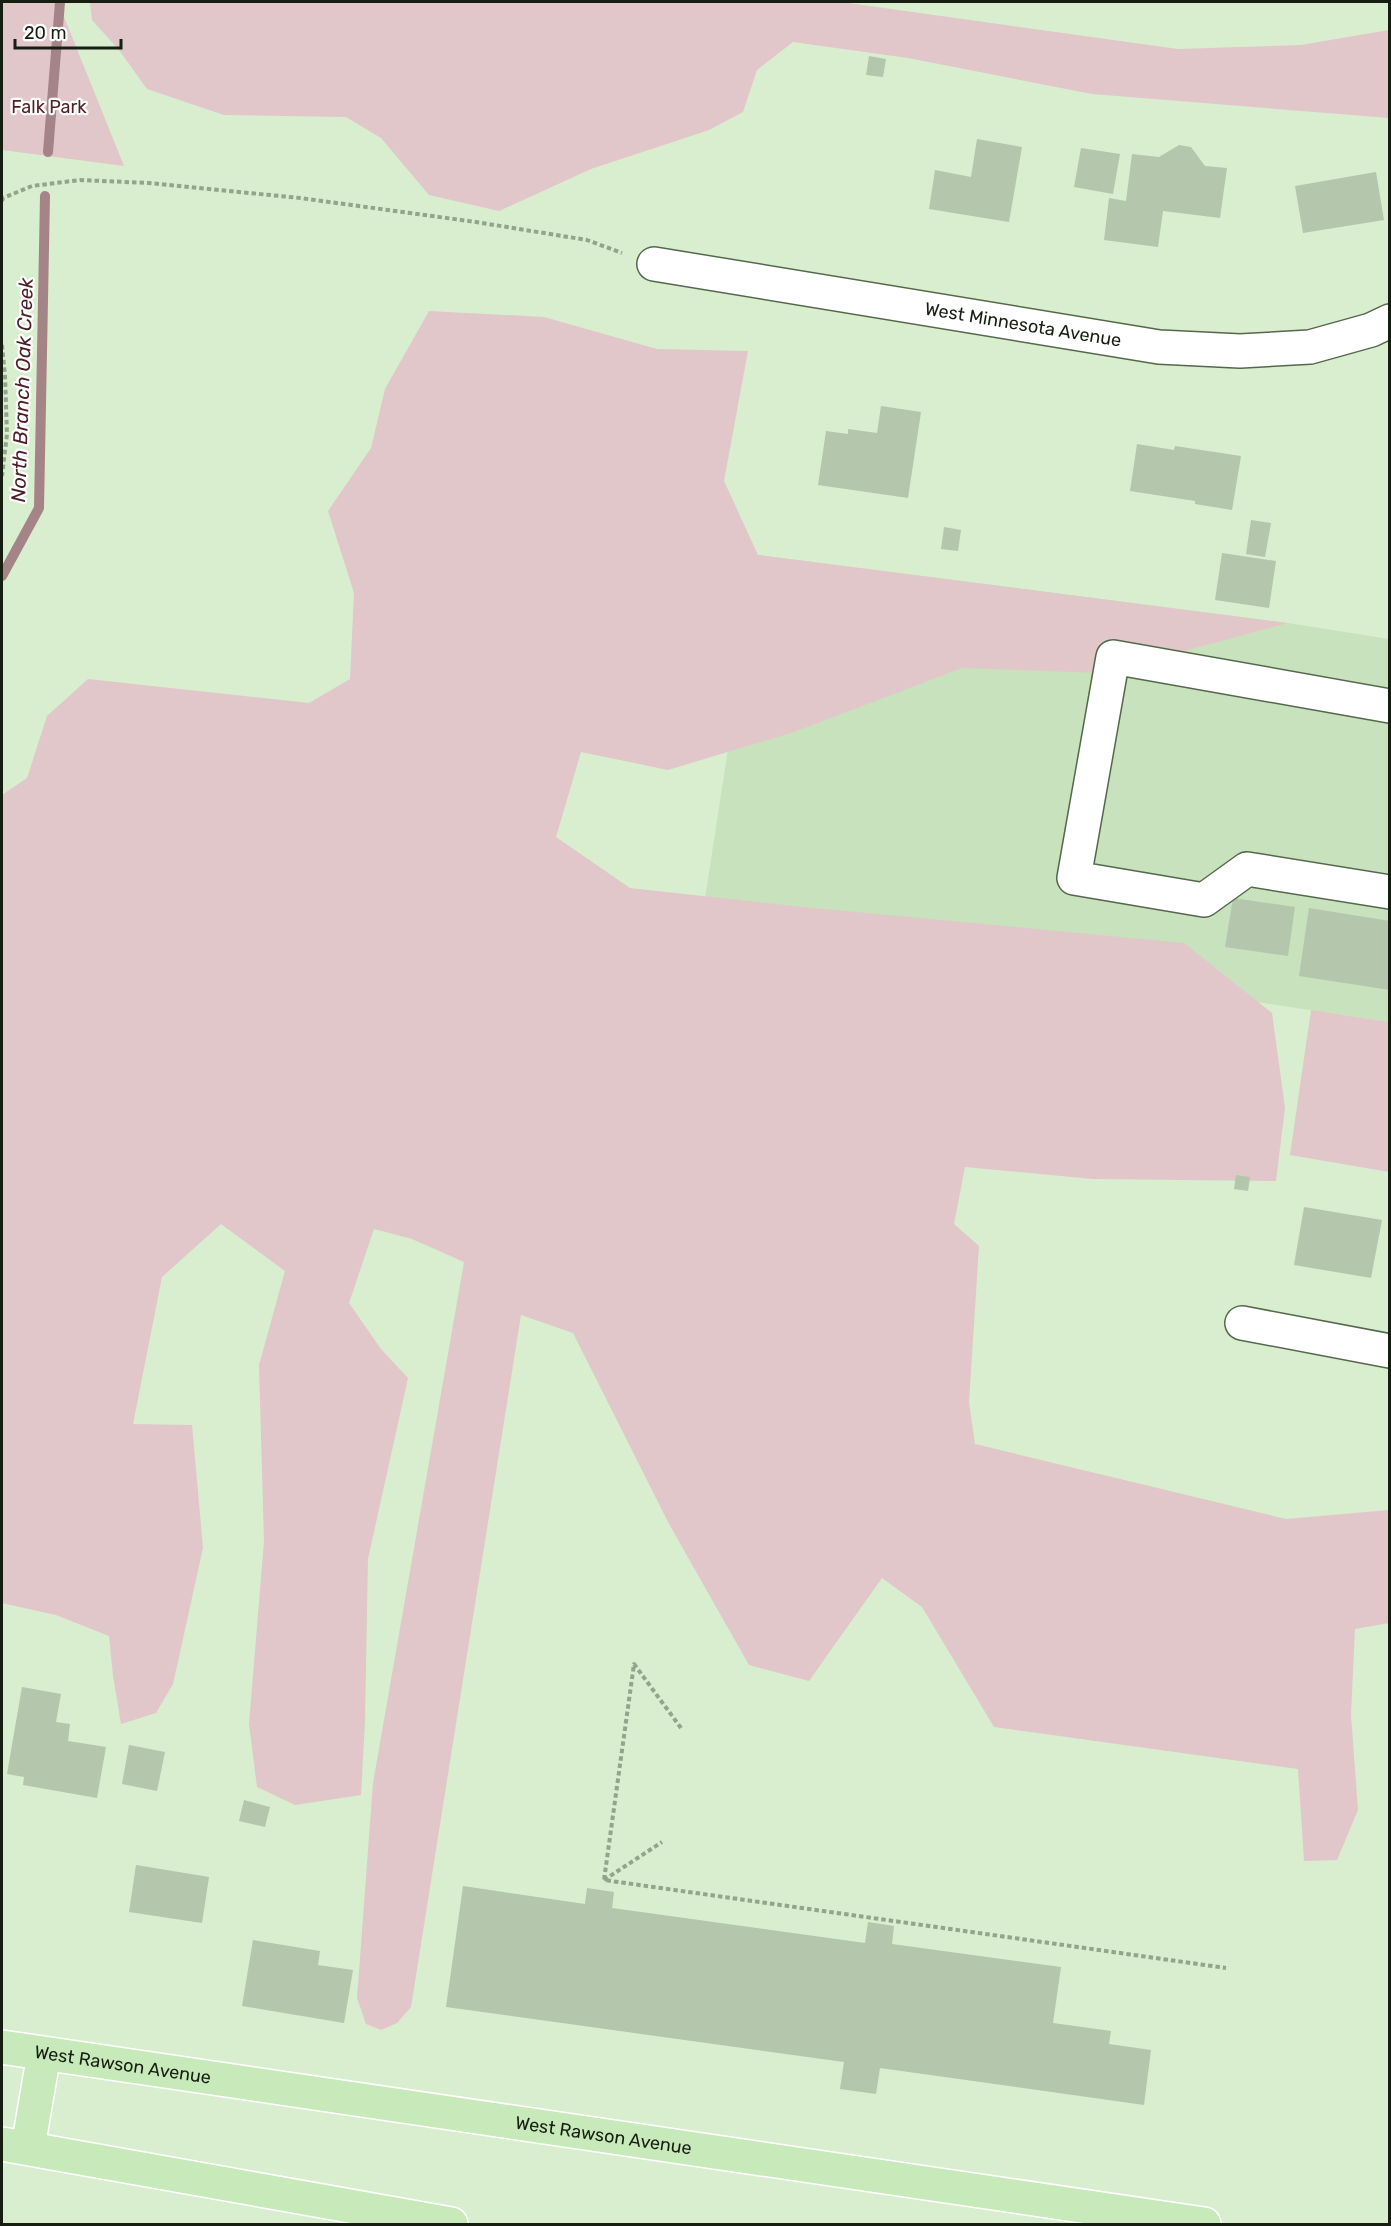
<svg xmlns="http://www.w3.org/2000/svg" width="1391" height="2226" font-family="Rubik,sans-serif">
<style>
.built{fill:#c7e2bd}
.green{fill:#e1c7ca}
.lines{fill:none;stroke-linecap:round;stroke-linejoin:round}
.stream{stroke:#a58488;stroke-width:10}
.building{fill:#b4c6ac}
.minor-casing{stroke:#55684c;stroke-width:36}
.major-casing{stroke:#fff;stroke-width:36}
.path{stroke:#93a48b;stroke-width:4;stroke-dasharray:4.5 3;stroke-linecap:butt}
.minor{stroke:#fff;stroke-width:33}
.major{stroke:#c8e9b9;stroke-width:33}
.labels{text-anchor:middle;stroke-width:4.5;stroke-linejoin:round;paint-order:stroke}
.park-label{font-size:18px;fill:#502129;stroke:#fff}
.street-label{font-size:18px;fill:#161e12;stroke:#fff}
.water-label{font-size:20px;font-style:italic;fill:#4d1e26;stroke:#fff}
</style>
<rect width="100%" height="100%" fill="#d8eece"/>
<!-- built -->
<path class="built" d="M 758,555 L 1288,623 L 1389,639 L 1389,1022 L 702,918 Z"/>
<!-- green -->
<g class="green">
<path d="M 2,2 L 58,2 L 124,166 L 2,150 Z"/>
<path d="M 90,2 L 841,2 L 1178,49 L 1301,45 L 1389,30 L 1389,118 L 1092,94 L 908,58 L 793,42 L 757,70 L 743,112 L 709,130 L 591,169 L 499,211 L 429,195 L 381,138 L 346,117 L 224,115 L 147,89 L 119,50 L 92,20 Z"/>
<path d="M 429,311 L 544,317 L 657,349 L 748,351 L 724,481 L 758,555 L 1288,623 L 1103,673 L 962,668 L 794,732 L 668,770 L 581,752 L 556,837 L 630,888 L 793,906 L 1184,943 L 1272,1013 L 1285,1108 L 1276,1181 L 1093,1179 L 965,1167 L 954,1224 L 979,1246 L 969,1402 L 975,1444 L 1286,1519 L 1389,1510 L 1389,1623 L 1355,1629 L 1351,1715 L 1358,1810 L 1337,1860 L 1304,1861 L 1298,1769 L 994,1727 L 922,1607 L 882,1578 L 809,1681 L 749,1665 L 669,1524 L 573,1333 L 521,1315 L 411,2007 L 397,2023 L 381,2030 L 366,2024 L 357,1998 L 373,1783 L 464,1262 L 412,1239 L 374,1229 L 349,1303 L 381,1349 L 408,1378 L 368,1559 L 365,1721 L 361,1795 L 295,1805 L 257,1787 L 249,1724 L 264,1541 L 259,1365 L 285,1271 L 221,1224 L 162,1277 L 133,1424 L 192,1425 L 203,1548 L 173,1684 L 156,1713 L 121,1724 L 113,1676 L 109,1636 L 56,1615 L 2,1603 L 2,795 L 27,778 L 47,716 L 88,679 L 309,703 L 350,679 L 354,593 L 328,511 L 371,448 L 385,389 Z"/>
<path d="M 1311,1010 L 1389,1022 L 1389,1172 L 1290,1155 Z"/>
</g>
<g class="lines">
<!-- stream -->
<g class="stream">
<path d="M 48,152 L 60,2"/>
<path d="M 2,576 L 39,508 L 45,196"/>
</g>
</g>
<!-- building -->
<g class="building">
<path d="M 869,56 L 886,59 L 883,77 L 866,75 Z"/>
<path d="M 977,139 L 1022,147 L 1009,222 L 929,209 L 935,170 L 971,177 Z"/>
<path d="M 1179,145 L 1191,147 L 1205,166 L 1227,168 L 1220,218 L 1163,211 L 1158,247 L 1104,240 L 1109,198 L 1126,201 L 1132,154 L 1159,157 Z"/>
<path d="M 1081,148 L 1120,154 L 1113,194 L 1074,187 Z"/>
<path d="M 1376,172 L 1384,220 L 1303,233 L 1295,186 Z"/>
<path d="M 881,406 L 921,412 L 908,498 L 818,485 L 826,431 L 848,434 L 848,429 L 877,433 Z"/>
<path d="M 1137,444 L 1174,450 L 1175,446 L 1241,456 L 1232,510 L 1195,504 L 1195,501 L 1130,491 Z"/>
<path d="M 1251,520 L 1271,523 L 1265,557 L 1246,554 Z"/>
<path d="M 944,527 L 961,530 L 958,551 L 941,549 Z"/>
<path d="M 1222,553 L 1276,561 L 1269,608 L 1215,600 Z"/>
<path d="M 1233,898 L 1295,907 L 1288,956 L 1225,947 Z"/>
<path d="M 1309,908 L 1390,921 L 1390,990 L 1299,976 Z"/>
<path d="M 1236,1175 L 1250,1177 L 1248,1191 L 1234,1189 Z"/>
<path d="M 1304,1207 L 1382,1220 L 1371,1278 L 1294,1265 Z"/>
<path d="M 22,1687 L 61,1694 L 56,1722 L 70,1724 L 68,1741 L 106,1747 L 97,1798 L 23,1785 L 24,1777 L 7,1774 Z"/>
<path d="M 129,1745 L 165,1752 L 157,1791 L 122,1784 Z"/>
<path d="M 244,1800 L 270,1807 L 265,1827 L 239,1821 Z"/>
<path d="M 136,1865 L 209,1877 L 202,1923 L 129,1912 Z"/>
<path d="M 463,1886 L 585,1904 L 587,1888 L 614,1892 L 612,1908 L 865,1943 L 868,1922 L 894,1926 L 892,1944 L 1061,1967 L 1053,2023 L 1111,2031 L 1109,2044 L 1151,2050 L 1144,2105 L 880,2068 L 876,2094 L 840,2089 L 844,2062 L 446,2007 Z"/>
<path d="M 253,1940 L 320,1951 L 318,1965 L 353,1970 L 344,2023 L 242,2006 Z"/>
</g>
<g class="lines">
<defs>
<g id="minor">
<path id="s1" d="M 654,264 L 1159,347 L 1240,351 L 1310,347 L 1371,330 L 1390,321"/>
<path d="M 1390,706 L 1113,657 L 1074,878 L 1204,900 L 1247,869 L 1390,892"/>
<path d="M 1242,1323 L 1390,1351"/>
</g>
<g id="major">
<path id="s2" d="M 2,2047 L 1204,2224"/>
<path d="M 2,2144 L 451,2224"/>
<path d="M 28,2147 L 44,2054"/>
</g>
</defs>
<!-- minor casing -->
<use href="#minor" class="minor-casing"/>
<!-- major casing -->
<use href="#major" class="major-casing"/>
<!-- path -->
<g class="path">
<path d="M 2,201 L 3,198 L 32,186 L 80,180 L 149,183 L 300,198 L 476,222 L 587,240 L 622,253"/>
<path d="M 2,345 L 5,376 L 7,434 L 2,476"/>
<path d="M 681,1728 L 634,1664 L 604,1880 L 1226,1968"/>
<path d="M 604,1880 L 662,1842"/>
</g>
<!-- minor -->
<use href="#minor" class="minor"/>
<!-- major -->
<use href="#major" class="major"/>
</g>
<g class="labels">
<!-- park labels -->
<g class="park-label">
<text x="49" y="113">Falk Park</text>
</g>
<!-- street labels -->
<g class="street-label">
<text dy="6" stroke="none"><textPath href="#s1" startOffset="374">West Minnesota Avenue</textPath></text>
<text dy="6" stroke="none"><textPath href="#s2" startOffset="122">West Rawson Avenue</textPath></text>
<text dy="6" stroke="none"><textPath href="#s2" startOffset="608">West Rawson Avenue</textPath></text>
</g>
<!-- water labels -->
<g class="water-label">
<text transform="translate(22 390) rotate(-88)" y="7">North Branch Oak Creek</text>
</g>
</g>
<!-- border -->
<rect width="1391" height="2226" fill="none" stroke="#161e12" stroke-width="6"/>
<!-- scale -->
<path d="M15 39v9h106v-9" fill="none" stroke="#161e12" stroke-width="3"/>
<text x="24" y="39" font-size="18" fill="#161e12" stroke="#ffffff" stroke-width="4.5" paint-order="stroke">20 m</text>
</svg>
